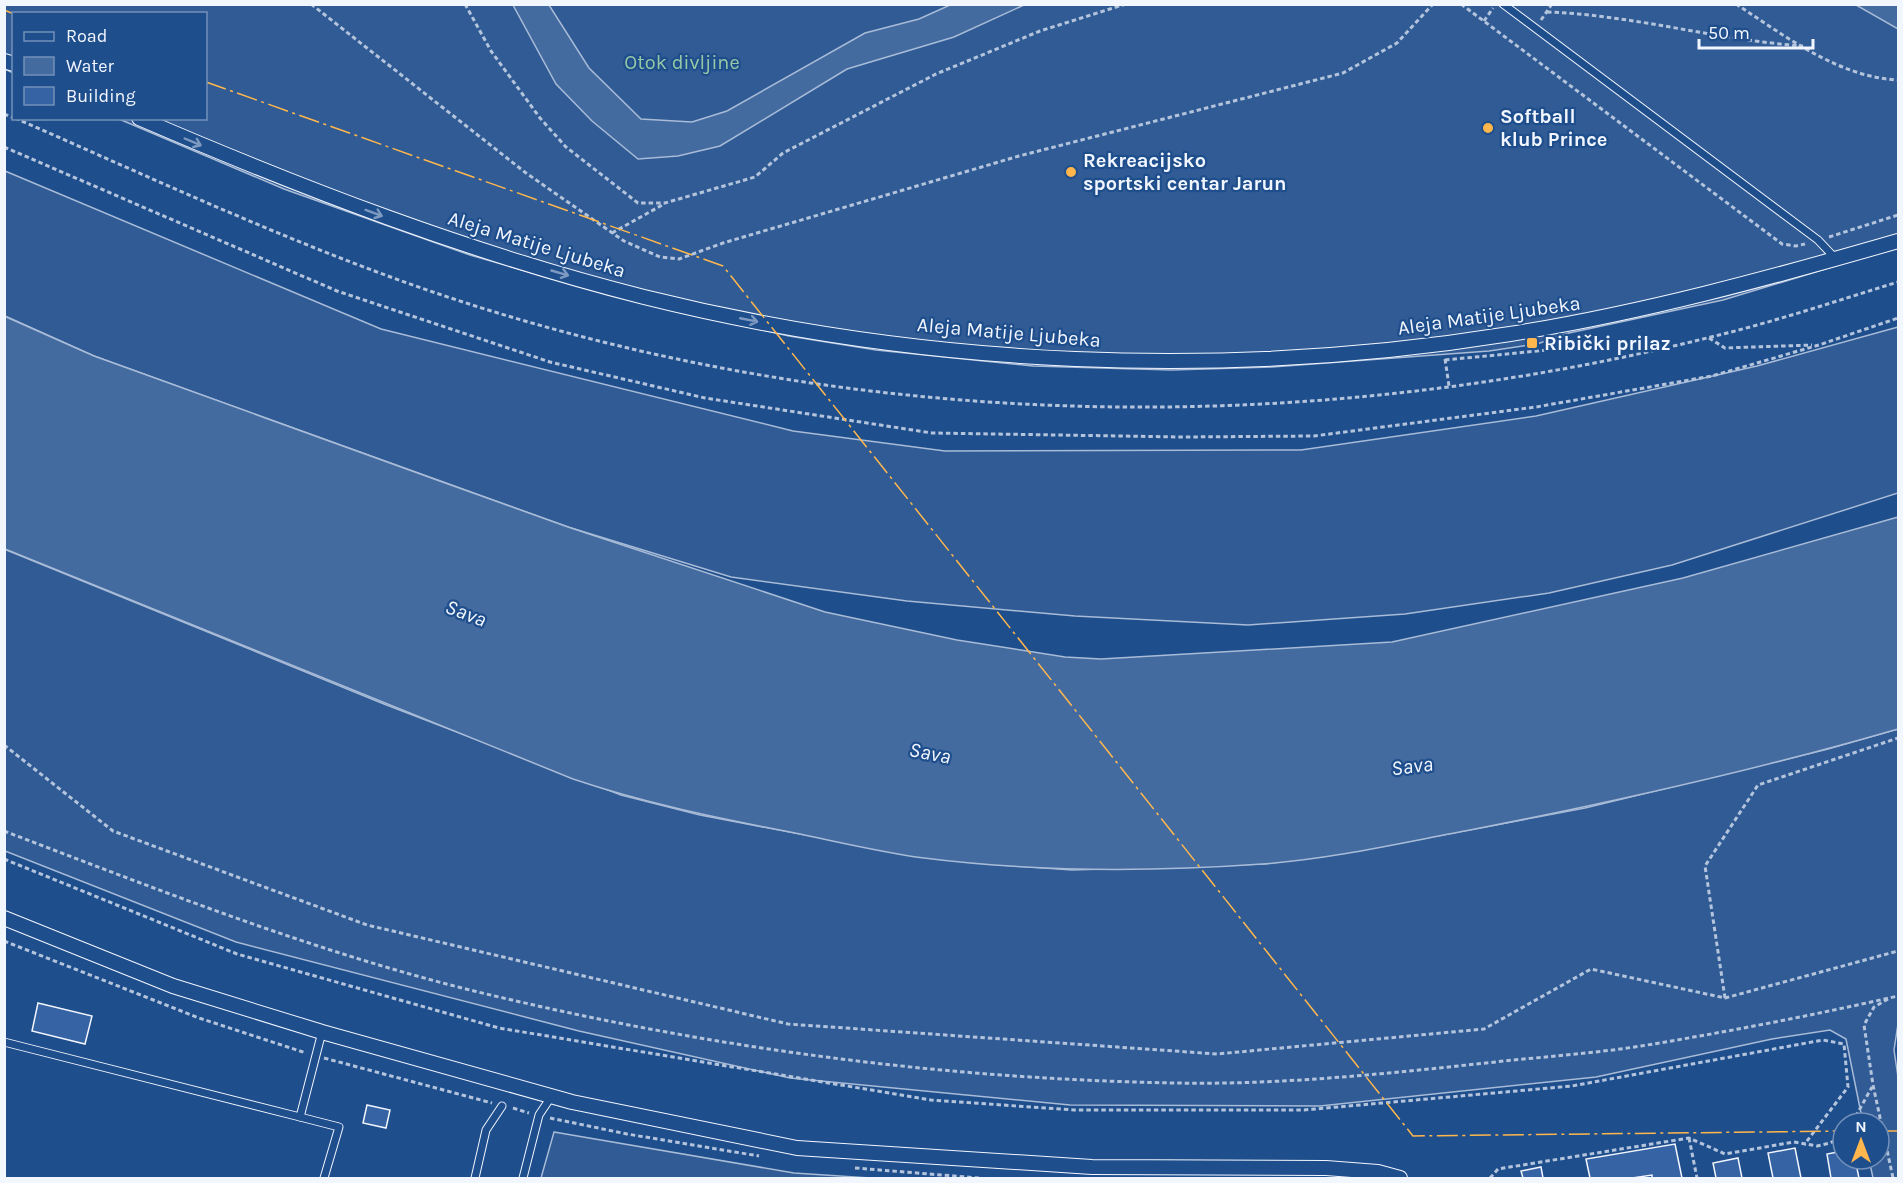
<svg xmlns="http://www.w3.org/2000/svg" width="1903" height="1183" font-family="Karla,sans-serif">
<rect width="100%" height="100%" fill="#1f4e8c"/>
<g fill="#305b95" stroke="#a8bbd7" stroke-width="1.5">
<polygon points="5,4 1898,5 1898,247 1723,300 1569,333 1537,344 1489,351 1272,367 1171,370 1033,366 876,350 789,336 617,297 470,255 284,189 119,119 206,118 206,14 14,14 13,73 5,69"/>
<polygon points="5,171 381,329 793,431 945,451 1301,450 1536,416 1757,366 1898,327 1898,493 1672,565 1549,593 1405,614 1248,625 1075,616 907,601 731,577 568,527 94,356 5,316"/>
<polygon points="4,549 384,704 621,795 700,815 921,857 1001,865 1072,870 1264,864 1358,851 1585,808 1828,749 1898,729 1898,1024 1894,1050 1898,1077 1898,1178 1873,1178 1869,1159 1879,1159 1879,1123 1863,1123 1846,1039 1830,1030 1772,1039 1596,1077 1320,1106 1070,1105 790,1078 579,1031 236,942 5,851"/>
<polygon points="554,1132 794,1173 870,1178 541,1178"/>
</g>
<g fill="#446ba0" stroke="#a8bbd7" stroke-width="1.5">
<polygon points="513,5 549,5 589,68 641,119 692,122 727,111 865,33 919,19 950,5 1024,5 954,37 847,69 720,146 678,156 638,159 592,121 556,84"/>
<polygon points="1856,5 1898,5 1898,29"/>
<path d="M4,316L94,356L448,484L568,527L825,612L957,640L1065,657L1101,659L1392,642L1683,578L1898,517V729C1757,770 1614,802 1470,830C1401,843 1332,859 1262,864C1150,872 1035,872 924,858C879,852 835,841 790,832C717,818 644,803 573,779L5,549Z"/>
</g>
<g fill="#3563a3" stroke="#f2f6ff" stroke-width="1.5">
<polygon points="38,1003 92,1016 85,1044 32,1031"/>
<polygon points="367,1105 390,1110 386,1128 363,1123"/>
<polygon points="1675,1144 1682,1178 1652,1178 1652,1175 1632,1178 1590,1178 1586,1159"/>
<polygon points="1795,1148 1801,1178 1773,1178 1768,1153"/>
<polygon points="1843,1151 1843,1159 1855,1159 1859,1178 1831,1178 1827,1154"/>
<polygon points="1738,1158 1742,1178 1716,1178 1713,1163"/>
<polygon points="1541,1167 1543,1178 1523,1178 1521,1171"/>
</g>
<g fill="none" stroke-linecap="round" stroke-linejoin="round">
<g stroke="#f2f6ff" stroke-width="9">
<g id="lane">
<polyline points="1503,4 1818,240 1836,259"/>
<polyline points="4,1042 300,1117 322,1032"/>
<polyline points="300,1117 339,1127 324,1178"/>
<polyline points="475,1178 486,1130 502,1106"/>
<polyline points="523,1178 539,1115 551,1097"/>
</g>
</g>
<g stroke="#f2f6ff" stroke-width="16">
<g id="street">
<polyline points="4,61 14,64"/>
<path d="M139,118C304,189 470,253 644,297C925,367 1224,380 1510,334C1642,313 1770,278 1898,241"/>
<polyline points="4,918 173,986 322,1032 572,1102 797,1148 1092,1167 1326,1168 1378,1172 1400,1178"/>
</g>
</g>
<g stroke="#b3c4dc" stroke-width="3" stroke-dasharray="4.5 3" stroke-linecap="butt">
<polyline points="311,4 526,173 624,241 660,257 679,259 723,243 1019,156 1343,73 1397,43 1433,4"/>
<polyline points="465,4 491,51 540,118 566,147 638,203 665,203 755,177 783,153 936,74 1040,31 1126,4"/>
<polyline points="1461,4 1782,244 1796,246 1805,244"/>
<path d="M1736,4C1785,36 1838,77 1898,80"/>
<path d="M1547,12C1633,15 1717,40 1803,46"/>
<polyline points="1541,20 1552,4"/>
<polyline points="1484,21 1493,8"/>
<polyline points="4,114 14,118"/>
<path d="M15,118C170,186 324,259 485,309C880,432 1311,437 1711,337C1774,322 1836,301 1898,282"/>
<polyline points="4,147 337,291 550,362 705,398 932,433 1182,437 1314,436 1536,407 1712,376 1819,345 1898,318"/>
<polyline points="612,233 664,204"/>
<polyline points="1829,237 1898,215"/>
<polyline points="1709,338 1725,348 1812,345"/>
<polyline points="1445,359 1449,386"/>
<polyline points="1445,360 1548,350"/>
<polyline points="4,745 113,831 367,925 788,1024 1217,1054 1484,1029 1591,969 1725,998 1898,951"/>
<path d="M4,831C159,890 312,951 474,991C703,1047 939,1079 1176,1083C1279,1085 1383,1074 1486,1063C1538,1057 1590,1054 1641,1046C1727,1032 1814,1015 1898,996"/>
<polyline points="4,859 237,954 499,1028 931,1100 1074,1110 1304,1110 1572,1086 1823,1040 1844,1044 1848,1087 1804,1145"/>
<polyline points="4,941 199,1018 306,1053"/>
<polyline points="1725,998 1705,866 1758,785 1898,738"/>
<polyline points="1888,999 1874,1007 1864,1025 1873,1085 1893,1178"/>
<polyline points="324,1058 492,1103"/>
<polyline points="513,1108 529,1113"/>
<polyline points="550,1118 627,1134 759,1156"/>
<polyline points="1852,1123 1872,1087"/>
<polyline points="1689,1138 1697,1178"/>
<polyline points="855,1168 979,1178"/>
<polyline points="1490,1178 1498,1169 1689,1138 1725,1154 1794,1142 1817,1146 1830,1143 1843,1136"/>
</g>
<use href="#lane" stroke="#1f4e8c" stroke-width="7"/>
<use href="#street" stroke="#1f4e8c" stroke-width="14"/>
<g stroke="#ffb74d" stroke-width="1.5" stroke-dasharray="21 4.5 3 4.5" stroke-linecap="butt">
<polyline points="4,10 14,14"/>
<polyline points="206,82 723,266 1413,1136 1843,1131"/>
<polyline points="1879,1131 1898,1131"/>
</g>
</g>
<defs><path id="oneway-shaft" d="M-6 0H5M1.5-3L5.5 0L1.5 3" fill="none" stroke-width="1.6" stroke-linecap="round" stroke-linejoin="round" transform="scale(1.5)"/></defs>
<g stroke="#7e9ac0">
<use href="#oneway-shaft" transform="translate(193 142) rotate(23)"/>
<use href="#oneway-shaft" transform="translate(374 213) rotate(20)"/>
<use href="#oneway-shaft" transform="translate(560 273) rotate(16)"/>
<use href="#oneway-shaft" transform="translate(749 320) rotate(11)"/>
</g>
<g fill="#ffb74d" stroke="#1f4e8c" stroke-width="2">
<circle cx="1488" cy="128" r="6"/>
<circle cx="1071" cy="172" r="6"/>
<rect x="1526" y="337" width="12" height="12" rx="3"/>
</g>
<g text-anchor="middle" stroke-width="4.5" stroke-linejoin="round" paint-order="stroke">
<g font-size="20" fill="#97c8a6" stroke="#1f4e8c">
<text x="682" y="69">Otok divljine</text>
</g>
<g font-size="20" font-weight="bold" fill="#f2f6ff" stroke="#1f4e8c" text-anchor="start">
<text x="1500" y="123">Softball<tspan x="1500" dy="23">klub Prince</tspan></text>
<text x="1083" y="167">Rekreacijsko<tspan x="1083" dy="23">sportski centar Jarun</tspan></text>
<text x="1544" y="350">Ribički prilaz</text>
</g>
<g font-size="20" fill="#f2f6ff" stroke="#1f4e8c">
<text transform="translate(537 244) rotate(17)" y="7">Aleja Matije Ljubeka</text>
<text transform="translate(1489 315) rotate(-8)" y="7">Aleja Matije Ljubeka</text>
<text transform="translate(1009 332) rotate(5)" y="7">Aleja Matije Ljubeka</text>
</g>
<g font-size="21" font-style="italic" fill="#f2f6ff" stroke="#1f4e8c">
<text transform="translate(466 613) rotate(21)" y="7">Sava</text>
<text transform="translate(930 753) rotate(11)" y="7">Sava</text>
<text transform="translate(1412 766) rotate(-7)" y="7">Sava</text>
</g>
</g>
<rect width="1903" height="1183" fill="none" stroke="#f2f6ff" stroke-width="12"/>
<rect x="12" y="12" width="195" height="108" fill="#1f4e8c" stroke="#7391ba" stroke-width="1.5"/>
<rect x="24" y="32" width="30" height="9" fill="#1f4e8c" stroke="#7391ba" stroke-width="1.5"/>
<text x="66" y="42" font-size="18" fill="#f2f6ff">Road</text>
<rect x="24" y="57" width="30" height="18" fill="#446ba0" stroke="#7391ba" stroke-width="1.5"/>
<text x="66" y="72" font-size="18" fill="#f2f6ff">Water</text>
<rect x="24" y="87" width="30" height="18" fill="#3563a3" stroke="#7391ba" stroke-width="1.5"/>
<text x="66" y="102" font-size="18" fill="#f2f6ff">Building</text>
<g transform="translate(1861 1141)"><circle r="28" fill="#1f4e8c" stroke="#7391ba" stroke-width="1.5"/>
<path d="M0-4.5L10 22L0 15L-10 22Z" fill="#ffb74d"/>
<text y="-9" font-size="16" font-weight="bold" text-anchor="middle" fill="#f2f6ff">N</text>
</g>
<path d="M1699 39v9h114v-9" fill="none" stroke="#f2f6ff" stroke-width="3"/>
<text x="1708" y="39" font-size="18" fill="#f2f6ff" stroke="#1f4e8c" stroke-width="4.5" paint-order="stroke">50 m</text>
</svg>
